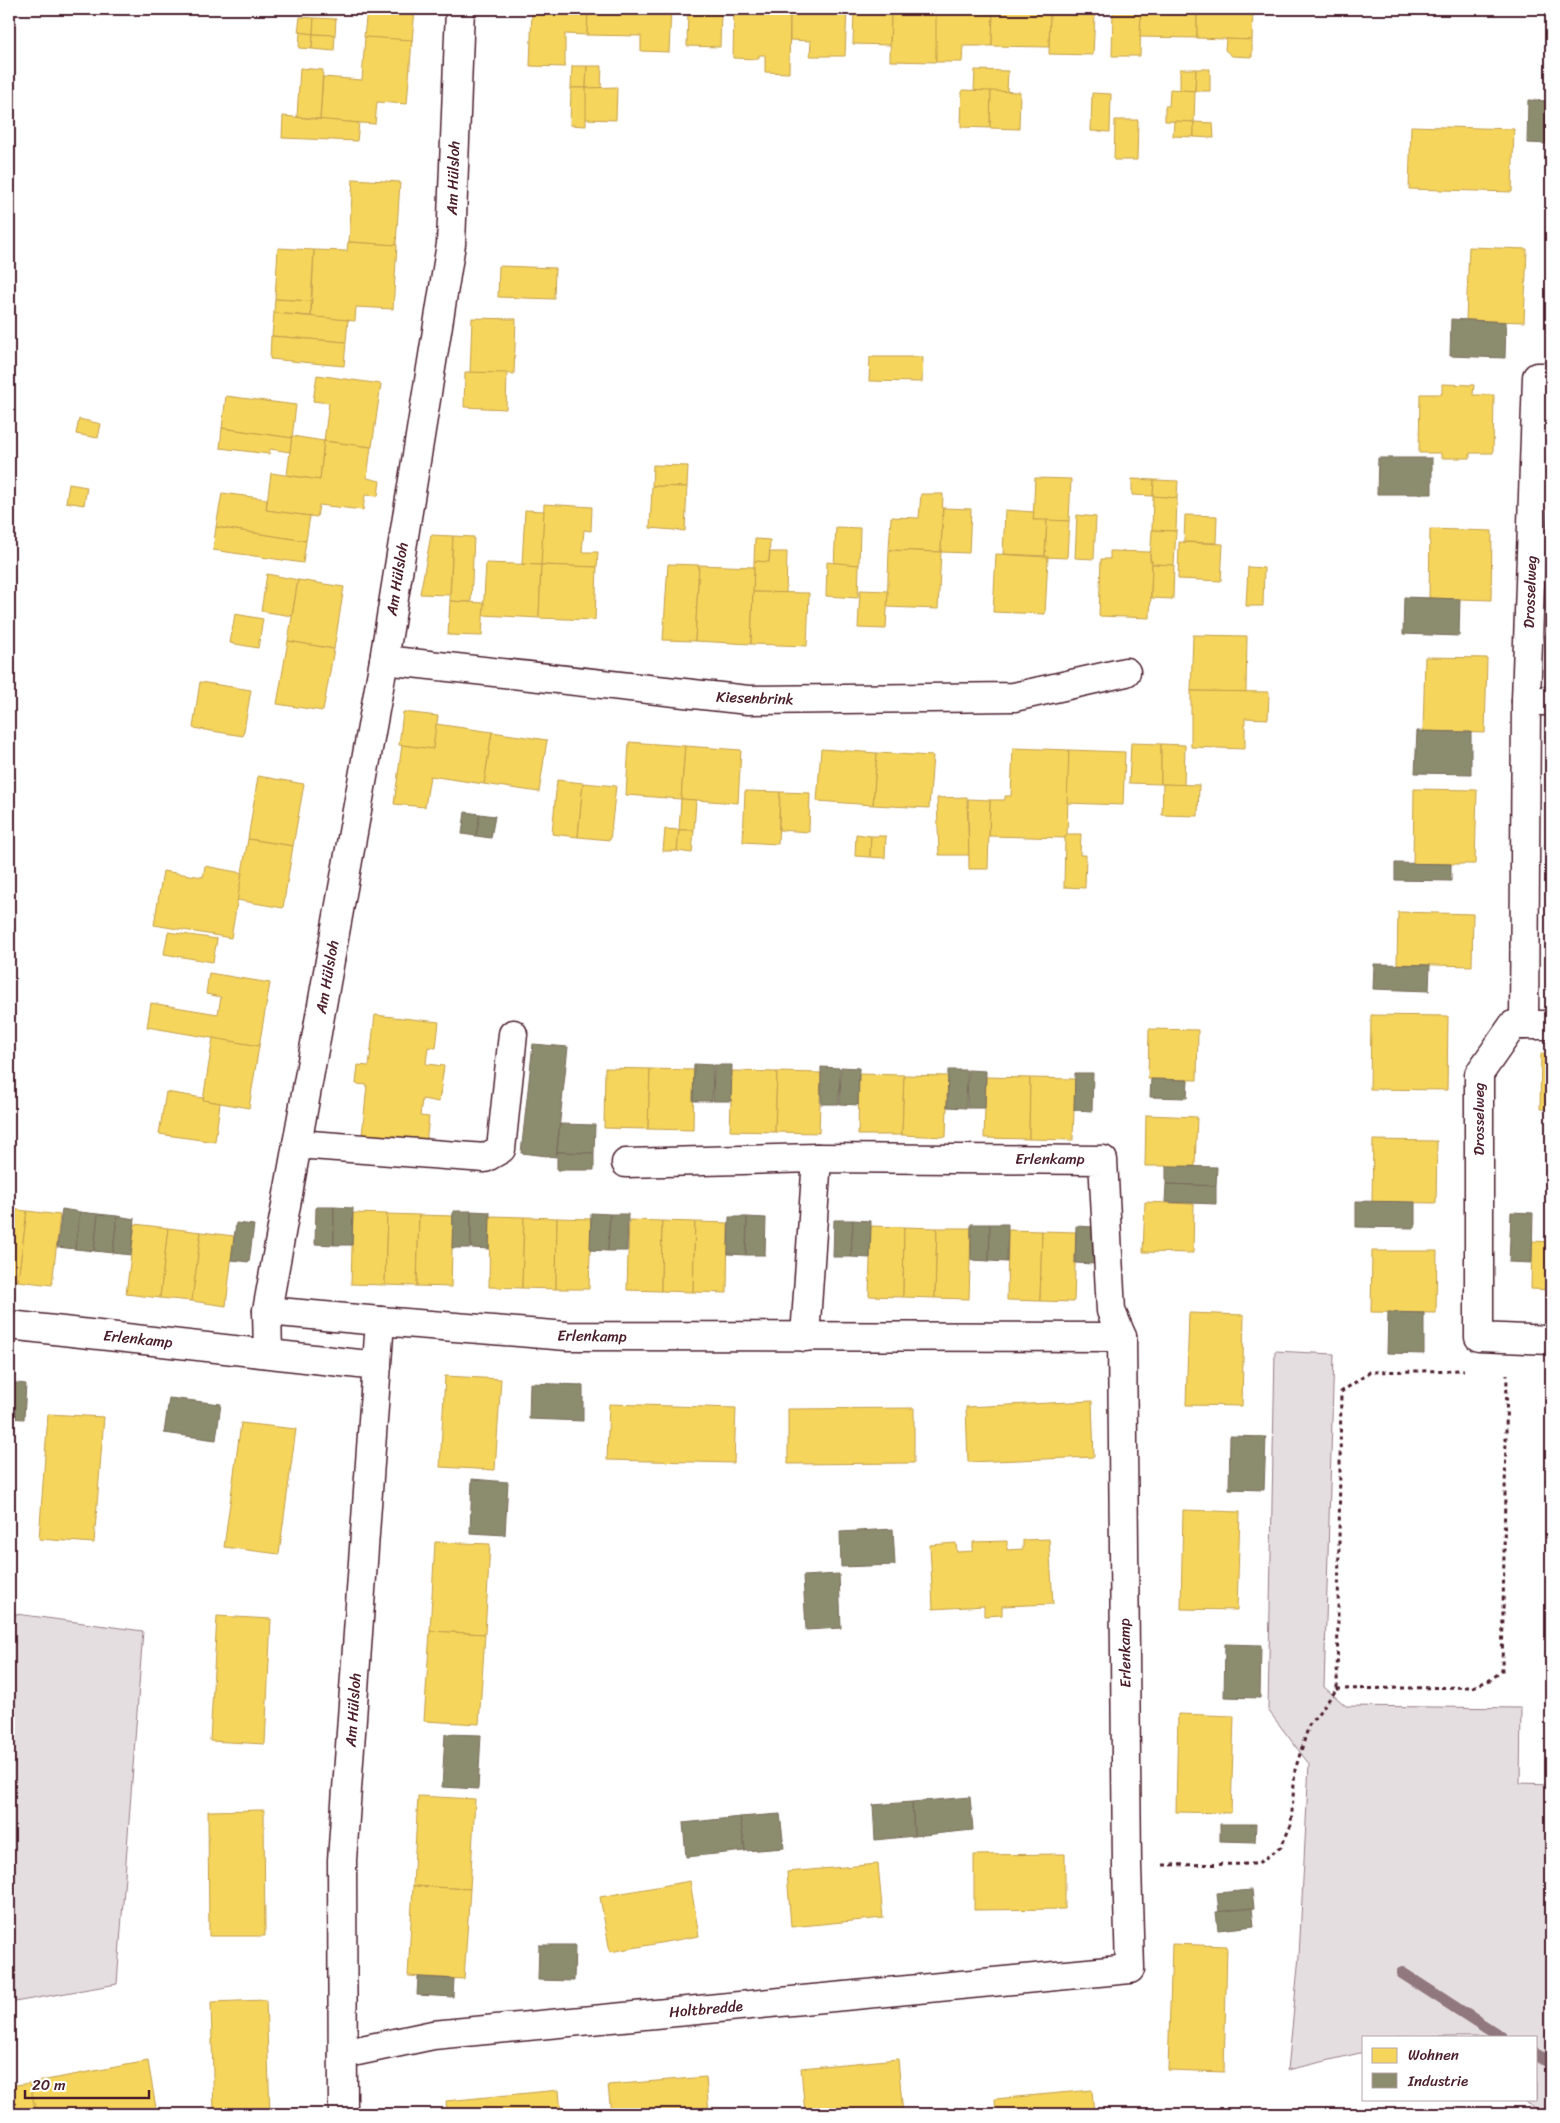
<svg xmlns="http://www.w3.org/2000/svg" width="1560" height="2123" font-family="Sriracha,sans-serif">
<rect width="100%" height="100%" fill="#fff"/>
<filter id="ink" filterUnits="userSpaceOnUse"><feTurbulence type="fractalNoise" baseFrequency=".02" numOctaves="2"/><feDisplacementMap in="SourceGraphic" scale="10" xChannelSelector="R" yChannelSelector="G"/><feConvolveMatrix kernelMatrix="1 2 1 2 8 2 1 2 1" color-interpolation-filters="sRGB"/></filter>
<g filter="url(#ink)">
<g fill="#e5dee0" stroke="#987e86">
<polygon points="1275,1351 1334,1354 1324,1687 1346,1706 1521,1708 1520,1783 1551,1784 1551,2114 1547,2114 1518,2099 1536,2099 1536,2037 1364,2037 1364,2052 1288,2070 1299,1956 1309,1764 1268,1710"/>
<polygon points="9,1613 143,1631 117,1984 9,2003"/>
</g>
<g fill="#f6d55c" stroke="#c29e4d">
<polygon points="116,9 145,9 145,13 116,12"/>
<polygon points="367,9 424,9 415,10 412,41 364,37"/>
<polygon points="532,9 588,9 587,35 565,34 565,67 530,66"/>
<polygon points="588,9 671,9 669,52 641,51 641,36 587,35"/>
<polygon points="734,9 790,9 789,73 765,72 765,55 759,55 759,59 733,58"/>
<polygon points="790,9 847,9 845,56 810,56 811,41 790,40"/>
<polygon points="854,9 891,9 890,45 853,44"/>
<polygon points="891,9 937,9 936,62 890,61"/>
<polygon points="936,9 993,9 992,46 963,46 962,62 936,62"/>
<polygon points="993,9 1050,9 1049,47 992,46"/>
<polygon points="1113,9 1141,9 1140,56 1112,56"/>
<polygon points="1141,9 1197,9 1197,38 1140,37"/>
<polygon points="1197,9 1253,9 1252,40 1197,38"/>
<polygon points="688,11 721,12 720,47 687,46"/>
<polygon points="1050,13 1095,14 1093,55 1049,54"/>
<polygon points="300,17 314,18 313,34 298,32"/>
<polygon points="314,18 336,19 335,35 313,34"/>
<polygon points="300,32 313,34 312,49 299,48"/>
<polygon points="313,34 335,35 334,51 312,49"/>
<polygon points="365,37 412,40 407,104 377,102 375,124 320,120 323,77 362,80"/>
<polygon points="1226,39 1252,40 1252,57 1232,56 1225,50"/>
<polygon points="572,66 587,66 586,88 571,88"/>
<polygon points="587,66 602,66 601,88 586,88"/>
<polygon points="300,68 323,70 320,119 297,117"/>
<polygon points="1180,69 1196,69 1195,91 1180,90"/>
<polygon points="1196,69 1210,69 1210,91 1195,91"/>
<polygon points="975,70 1008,71 1007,92 974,91"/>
<polygon points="617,87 616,120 585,119 586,88"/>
<polygon points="571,88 586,88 586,126 570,125"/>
<polygon points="1170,89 1195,91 1194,122 1165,121 1165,106 1169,106"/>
<polygon points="962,90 991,91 990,128 961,127"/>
<polygon points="991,91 1020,92 1019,129 990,128"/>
<polygon points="1092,93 1111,94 1110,132 1091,131"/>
<polygon points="283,116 359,123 357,141 282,138"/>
<polygon points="1115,120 1138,120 1137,160 1114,160"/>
<polygon points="1174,121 1194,122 1194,137 1173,136"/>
<polygon points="1194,122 1213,123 1214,138 1194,137"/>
<polygon points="1411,126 1514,129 1512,192 1409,189"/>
<polygon points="353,179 400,182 396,245 349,242"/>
<polygon points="348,242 397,245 393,309 356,307 355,321 311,317 314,250 347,251"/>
<polygon points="1469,247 1527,249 1524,322 1466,320"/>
<polygon points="278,248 314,250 311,301 275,299"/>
<polygon points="499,266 555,268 554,299 498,297"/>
<polygon points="275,299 311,301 311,316 274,313"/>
<polygon points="274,313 348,320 346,342 272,336"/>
<polygon points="472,318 516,319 514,374 470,373"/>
<polygon points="271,336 346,342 344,366 270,359"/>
<polygon points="870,357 923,357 922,382 869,381"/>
<polygon points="465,372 507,373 506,409 464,407"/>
<polygon points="317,375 381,384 372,447 324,441 329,403 313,401"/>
<polygon points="1442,384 1474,385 1473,395 1494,395 1493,453 1470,453 1470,458 1441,458 1441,453 1419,453 1420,394 1442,394"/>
<polygon points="226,396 296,405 292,438 222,428"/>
<polygon points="79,419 101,424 98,438 76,434"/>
<polygon points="222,428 292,438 290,452 270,449 269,454 220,448"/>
<polygon points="292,436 324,441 320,480 287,475"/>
<polygon points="324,441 371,447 367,478 380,481 378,496 365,495 363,510 319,505 317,517 266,510 271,473 320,480"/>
<polygon points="653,465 688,466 687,487 652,486"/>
<polygon points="1035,478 1071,479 1069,521 1033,520"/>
<polygon points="1132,479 1154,480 1153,496 1132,495"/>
<polygon points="1154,480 1178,481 1177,498 1153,496"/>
<polygon points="69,484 87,487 84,505 66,502"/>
<polygon points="652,486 687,487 685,531 650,528"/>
<polygon points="222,493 267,499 266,510 310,516 306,541 216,527"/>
<polygon points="921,494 943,494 941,552 889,550 891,517 919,518"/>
<polygon points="1153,496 1177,498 1176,531 1152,530"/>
<polygon points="544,504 592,507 591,531 584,530 582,552 598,552 597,567 541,565"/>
<polygon points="943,508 971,509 969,553 941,552"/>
<polygon points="525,510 544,511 541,565 522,564"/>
<polygon points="1005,510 1034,512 1033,520 1047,520 1045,556 1003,554"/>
<polygon points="1077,515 1096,517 1094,559 1075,558"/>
<polygon points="1185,515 1217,516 1216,543 1184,542"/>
<polygon points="1047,520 1069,521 1067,558 1045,557"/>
<polygon points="216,527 306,541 303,563 213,550"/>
<polygon points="836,527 860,528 859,565 834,564"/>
<polygon points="1430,529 1492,531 1491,600 1429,598"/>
<polygon points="1152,530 1176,531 1174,565 1152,564 1152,561 1150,561"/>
<polygon points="431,535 453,536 450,595 420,594"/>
<polygon points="453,536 474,537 471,602 450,601"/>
<polygon points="755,539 770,540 769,562 754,561"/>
<polygon points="1179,542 1223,544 1221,581 1178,579"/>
<polygon points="889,550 941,552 938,609 887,607"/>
<polygon points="1110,551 1150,552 1150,561 1152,561 1152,564 1150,618 1099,616 1101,559 1110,559"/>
<polygon points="770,552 787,552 786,593 753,592 754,561 769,562"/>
<polygon points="996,554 1048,557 1045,614 993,612"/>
<polygon points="827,562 859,565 858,598 826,596"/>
<polygon points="486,563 541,565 539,618 483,615"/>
<polygon points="668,564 699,565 695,641 663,640"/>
<polygon points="1152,564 1174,565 1173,599 1151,598"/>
<polygon points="541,565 597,567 595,620 539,618"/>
<polygon points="699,565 754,567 751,644 695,641"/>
<polygon points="1248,567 1264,568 1263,606 1246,606"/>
<polygon points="267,574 298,580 292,616 261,611"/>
<polygon points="298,580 344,587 334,649 288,641"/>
<polygon points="860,590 888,591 886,629 858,628"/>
<polygon points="753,592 809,593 807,646 751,644"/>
<polygon points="450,601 484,603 482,636 448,635"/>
<polygon points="235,614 263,619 258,648 230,643"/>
<polygon points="1193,635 1247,636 1246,692 1191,691"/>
<polygon points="288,641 334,649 323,711 277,704"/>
<polygon points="1425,657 1487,658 1485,733 1423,731"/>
<polygon points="200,682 251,690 243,736 193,728"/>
<polygon points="1191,691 1269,692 1268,719 1245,718 1245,749 1191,747"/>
<polygon points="403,712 438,716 433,749 399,745"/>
<polygon points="436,724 492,732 484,784 430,776 425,807 394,804 402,745 433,749"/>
<polygon points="492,732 547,740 539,792 484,784"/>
<polygon points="629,742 685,746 681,799 626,795"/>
<polygon points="1131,743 1161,744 1161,784 1129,783"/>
<polygon points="1161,744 1185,745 1184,785 1161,784"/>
<polygon points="685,746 741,750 738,803 681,799"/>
<polygon points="1013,748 1069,750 1067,838 989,836 990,800 1005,800 1005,796 1011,796"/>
<polygon points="821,749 877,753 873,805 817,801"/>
<polygon points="1069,750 1125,752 1123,805 1067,803"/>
<polygon points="877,753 933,756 929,808 873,805"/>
<polygon points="258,776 304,784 293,846 248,839"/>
<polygon points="557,780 583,783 578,837 552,834"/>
<polygon points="583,783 616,786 610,840 578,837"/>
<polygon points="1163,784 1199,785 1198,816 1162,815"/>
<polygon points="1414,789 1477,790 1475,864 1413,864"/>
<polygon points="745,791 780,792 778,844 743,842"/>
<polygon points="780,792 810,793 809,832 779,830"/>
<polygon points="967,797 969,855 939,855 937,798"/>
<polygon points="681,799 696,800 694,830 679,830"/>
<polygon points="968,799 990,800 988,869 969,869"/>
<polygon points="665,829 679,830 677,851 663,851"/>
<polygon points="679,830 694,830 692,853 677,851"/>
<polygon points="856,834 871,836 870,857 855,856"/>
<polygon points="1067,834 1081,834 1080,855 1086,855 1085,888 1064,887 1065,838"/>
<polygon points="871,836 886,836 885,858 870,857"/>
<polygon points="248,839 293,846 283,908 237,900"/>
<polygon points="205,866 242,873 231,938 154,925 163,871 203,877"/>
<polygon points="1398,912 1473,914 1472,966 1397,964"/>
<polygon points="168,932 217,939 213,962 164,954"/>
<polygon points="209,973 270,983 259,1046 147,1027 151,1003 218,1014 221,997 206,994"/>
<polygon points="375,1015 439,1022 436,1048 428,1047 426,1064 444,1066 439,1102 422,1099 420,1116 429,1117 426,1143 362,1136 367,1085 356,1084 358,1065 369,1066"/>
<polygon points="1371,1015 1448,1016 1447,1090 1370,1089"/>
<polygon points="1149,1029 1198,1030 1197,1080 1148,1079"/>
<polygon points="213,1038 259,1046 249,1108 203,1100"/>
<polygon points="1541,1053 1551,1054 1551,1109 1540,1109"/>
<polygon points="605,1068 650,1069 648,1129 604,1128"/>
<polygon points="650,1069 694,1070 693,1130 648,1129"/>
<polygon points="732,1071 777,1072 775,1132 730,1131"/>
<polygon points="777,1072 821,1073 819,1133 775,1132"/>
<polygon points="859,1074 904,1075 902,1135 858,1135"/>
<polygon points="904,1075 948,1076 946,1137 902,1135"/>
<polygon points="986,1077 1030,1078 1029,1139 984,1138"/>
<polygon points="1030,1078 1075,1079 1073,1140 1029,1139"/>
<polygon points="166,1092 203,1098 203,1100 220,1103 215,1142 159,1134"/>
<polygon points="1146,1115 1197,1117 1195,1166 1145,1166"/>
<polygon points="1373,1140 1437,1141 1436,1203 1372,1202"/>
<polygon points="1145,1202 1194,1204 1193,1253 1143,1252"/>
<polygon points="9,1209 27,1211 18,1281 9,1280"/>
<polygon points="27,1211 60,1215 52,1285 18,1281"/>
<polygon points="353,1213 387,1214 385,1285 351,1284"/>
<polygon points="387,1214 419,1215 417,1286 385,1285"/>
<polygon points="419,1215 453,1216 451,1287 417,1286"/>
<polygon points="490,1216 524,1217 522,1288 489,1287"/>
<polygon points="524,1217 557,1218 556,1289 522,1288"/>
<polygon points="557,1218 591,1219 589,1289 556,1289"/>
<polygon points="629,1220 662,1221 661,1291 627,1290"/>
<polygon points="662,1221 695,1222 693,1292 661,1291"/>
<polygon points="695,1222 728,1223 727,1293 693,1292"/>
<polygon points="135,1224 168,1228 160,1298 126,1294"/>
<polygon points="871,1226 904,1227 903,1297 869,1296"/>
<polygon points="904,1227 937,1228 935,1298 903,1297"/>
<polygon points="168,1228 201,1232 192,1301 160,1298"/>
<polygon points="937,1228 971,1228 969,1299 935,1298"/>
<polygon points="1008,1230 1042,1231 1040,1301 1007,1300"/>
<polygon points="1042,1231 1076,1232 1074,1302 1040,1301"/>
<polygon points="201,1232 234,1236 226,1306 192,1301"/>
<polygon points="1532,1241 1551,1242 1551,1290 1531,1289"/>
<polygon points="1372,1251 1437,1251 1436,1313 1371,1312"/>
<polygon points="1189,1313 1244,1315 1242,1406 1186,1405"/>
<polygon points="445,1376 501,1379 495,1470 440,1467"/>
<polygon points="1092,1401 1094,1457 968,1462 966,1407"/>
<polygon points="609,1404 736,1408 734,1463 607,1460"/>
<polygon points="914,1408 914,1463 788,1464 788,1409"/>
<polygon points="48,1414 104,1417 94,1543 39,1539"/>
<polygon points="241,1423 296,1429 279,1554 224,1547"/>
<polygon points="1183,1510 1240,1512 1237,1610 1181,1609"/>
<polygon points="1049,1539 1053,1604 1002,1606 1002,1615 984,1616 984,1606 933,1609 930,1545 956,1543 957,1552 973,1551 973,1542 1007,1541 1007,1550 1023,1549 1023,1540"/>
<polygon points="435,1542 490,1544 485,1634 430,1631"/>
<polygon points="217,1616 271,1619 265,1744 210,1741"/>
<polygon points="430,1631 485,1634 479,1724 424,1721"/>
<polygon points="1178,1714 1234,1716 1231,1813 1176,1812"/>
<polygon points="418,1796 475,1799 470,1889 413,1886"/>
<polygon points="264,1810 265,1936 209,1936 208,1811"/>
<polygon points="1065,1854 1065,1909 974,1910 974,1855"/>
<polygon points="878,1864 883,1918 791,1927 787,1872"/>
<polygon points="690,1881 699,1936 610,1952 600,1897"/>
<polygon points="413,1886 470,1889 464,1979 408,1976"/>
<polygon points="1172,1944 1227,1946 1224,2072 1168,2070"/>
<polygon points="266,2000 270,2114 214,2114 211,2002"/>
<polygon points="898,2059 903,2114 805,2114 801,2068"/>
<polygon points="148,2061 157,2114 36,2114 30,2083"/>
<polygon points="706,2077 709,2114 611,2114 608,2085"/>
<polygon points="30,2083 36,2114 9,2114 9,2086"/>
<polygon points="559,2090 561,2114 447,2114 446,2101"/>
<polygon points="1092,2090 1094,2114 996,2114 995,2099"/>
</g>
<g fill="#8c8c6e" stroke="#786b5a">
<polygon points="1528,100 1551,101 1551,144 1527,143"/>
<polygon points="1451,319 1506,322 1505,358 1450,356"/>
<polygon points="1378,458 1432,458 1432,494 1377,494"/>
<polygon points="1404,597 1460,599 1459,636 1403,634"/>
<polygon points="1417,731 1471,732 1471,774 1415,773"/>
<polygon points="465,812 480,814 476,836 462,834"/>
<polygon points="480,814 495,816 491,838 476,836"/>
<polygon points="1395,863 1451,864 1451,881 1395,880"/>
<polygon points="1374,964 1430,965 1429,991 1373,989"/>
<polygon points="533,1044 568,1047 556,1157 521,1153"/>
<polygon points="694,1064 713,1065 712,1101 693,1101"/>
<polygon points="714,1065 732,1065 731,1101 713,1101"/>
<polygon points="821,1067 840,1068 839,1104 821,1104"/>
<polygon points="841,1067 859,1068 858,1105 840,1104"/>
<polygon points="948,1070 967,1070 966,1108 947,1107"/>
<polygon points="968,1070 986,1071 985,1108 967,1108"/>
<polygon points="1075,1073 1093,1073 1092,1111 1074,1110"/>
<polygon points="1151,1079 1188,1080 1187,1098 1150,1097"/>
<polygon points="560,1124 595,1125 594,1153 557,1152"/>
<polygon points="557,1152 594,1153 594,1170 557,1170"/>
<polygon points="1166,1166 1217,1167 1216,1186 1166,1184"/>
<polygon points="1166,1184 1216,1186 1216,1204 1165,1202"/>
<polygon points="1356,1201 1415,1202 1415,1228 1356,1227"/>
<polygon points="316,1207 334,1207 334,1245 315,1244"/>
<polygon points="334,1207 353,1208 352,1245 334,1245"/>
<polygon points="62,1209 80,1212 75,1249 57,1247"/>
<polygon points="453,1211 471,1211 471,1248 452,1248"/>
<polygon points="471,1211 490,1212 489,1249 471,1248"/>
<polygon points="80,1212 98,1214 94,1251 75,1249"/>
<polygon points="1511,1212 1533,1213 1532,1263 1509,1262"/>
<polygon points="591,1213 610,1214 608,1251 590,1250"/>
<polygon points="98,1214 117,1216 113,1253 94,1251"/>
<polygon points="610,1214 628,1214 627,1251 608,1251"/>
<polygon points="117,1216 135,1219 131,1255 113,1253"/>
<polygon points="729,1217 747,1217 746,1255 728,1254"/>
<polygon points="747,1217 766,1218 765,1255 746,1255"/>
<polygon points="834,1220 853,1220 851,1257 833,1257"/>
<polygon points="853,1220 871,1221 870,1258 851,1257"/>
<polygon points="236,1223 254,1225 249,1262 231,1260"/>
<polygon points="971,1224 990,1224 989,1261 971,1260"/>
<polygon points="990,1224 1008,1224 1007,1262 989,1261"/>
<polygon points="1076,1226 1094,1227 1094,1264 1075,1263"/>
<polygon points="1388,1312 1424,1313 1424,1354 1387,1353"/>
<polygon points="9,1382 26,1384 24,1419 9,1418"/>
<polygon points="530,1383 583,1385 583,1421 529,1419"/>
<polygon points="169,1398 221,1404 216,1440 164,1433"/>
<polygon points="1230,1436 1266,1437 1264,1490 1229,1489"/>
<polygon points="472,1479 508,1482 505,1535 470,1533"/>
<polygon points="893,1529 895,1565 841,1567 840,1532"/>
<polygon points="839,1574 841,1628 806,1630 803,1576"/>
<polygon points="1225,1644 1261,1645 1260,1698 1224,1697"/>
<polygon points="445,1734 481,1735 478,1789 442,1787"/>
<polygon points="970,1797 973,1830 914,1836 912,1802"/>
<polygon points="912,1802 914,1836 875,1840 873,1805"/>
<polygon points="780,1814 784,1848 745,1851 740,1817"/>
<polygon points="740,1817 745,1851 686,1857 683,1823"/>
<polygon points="1220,1824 1256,1824 1255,1842 1220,1841"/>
<polygon points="1252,1890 1254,1908 1219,1912 1217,1893"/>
<polygon points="1252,1908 1254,1926 1218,1930 1216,1912"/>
<polygon points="539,1945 575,1945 574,1981 538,1980"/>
<polygon points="418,1977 454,1979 453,1997 417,1995"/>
</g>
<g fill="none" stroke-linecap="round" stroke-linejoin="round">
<g stroke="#91787e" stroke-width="12">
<polyline points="1402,1973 1501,2037"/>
<polyline points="1536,2055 1551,2063"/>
</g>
<g stroke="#4a1f2b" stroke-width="31">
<g id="minor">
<polyline points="384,660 748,700 1014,697 1126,672"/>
<polyline points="1526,701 1551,701"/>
<polyline points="1524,1025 1526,701 1537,377 1551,377"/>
<polyline points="1551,1025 1513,1025 1479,1074 1479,1337 1551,1340"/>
<polyline points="297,1144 485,1158 501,1149 513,1034"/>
<polyline points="267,1311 384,660 451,244 460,9"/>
<polyline points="380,1321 567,1336 1122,1337"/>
<polyline points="9,1325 377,1366"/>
<polyline points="805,1337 817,1158"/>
<polyline points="268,1353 267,1311 380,1321 342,1860 343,2114"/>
<polyline points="343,2054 433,2035 1130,1969 1127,1866 1122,1337 1111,1311 1103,1160 817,1158 626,1163"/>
</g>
</g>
<g stroke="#4a1f2b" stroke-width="3" stroke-dasharray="4 4" stroke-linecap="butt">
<polyline points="1337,1689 1473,1687 1490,1680 1502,1671 1507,1375"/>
<polyline points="1163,1865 1257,1864 1281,1847 1291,1825 1295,1770 1309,1725 1337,1689 1341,1392 1370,1372 1464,1370"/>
</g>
<use href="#minor" stroke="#fff" stroke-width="28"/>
</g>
</g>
<g text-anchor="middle" stroke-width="5" stroke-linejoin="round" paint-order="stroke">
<g font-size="15" fill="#4a1f2b" stroke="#fff">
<text transform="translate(453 178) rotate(-88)" y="5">Am Hülsloh</text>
<text transform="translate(397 579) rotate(-81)" y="5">Am Hülsloh</text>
<text transform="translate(1530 592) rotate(-88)" y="5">Drosselweg</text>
<text transform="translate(755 698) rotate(2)" y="5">Kiesenbrink</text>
<text transform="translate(327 977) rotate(-80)" y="5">Am Hülsloh</text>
<text transform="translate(1479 1119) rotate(-90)" y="5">Drosselweg</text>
<text x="1050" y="1164">Erlenkamp</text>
<text transform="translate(592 1336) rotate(1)" y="5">Erlenkamp</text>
<text transform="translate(138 1339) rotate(6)" y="5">Erlenkamp</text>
<text transform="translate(1125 1653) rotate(-91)" y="5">Erlenkamp</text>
<text transform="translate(353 1710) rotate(-86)" y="5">Am Hülsloh</text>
<text transform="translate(706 2009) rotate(-5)" y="5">Holtbredde</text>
</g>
</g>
<rect width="1560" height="2123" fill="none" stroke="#fff" stroke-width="30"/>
<rect x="15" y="15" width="1530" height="2093" fill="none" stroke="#4a1f2b" stroke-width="2" filter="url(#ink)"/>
<rect x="1362" y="2036" width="175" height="65" fill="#ffffff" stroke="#b7a5aa"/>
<rect x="1372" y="2048" width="25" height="15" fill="#f6d55c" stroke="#b7a5aa"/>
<text x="1408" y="2060" font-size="15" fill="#4a1f2b">Wohnen</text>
<rect x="1372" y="2073" width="25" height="15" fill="#8c8c6e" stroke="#b7a5aa"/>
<text x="1408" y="2086" font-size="15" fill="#4a1f2b">Industrie</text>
<path d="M25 2090v8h124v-8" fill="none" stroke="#4a1f2b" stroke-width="2.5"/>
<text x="32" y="2090" font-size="15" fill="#4a1f2b" stroke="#ffffff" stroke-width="4" paint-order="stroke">20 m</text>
</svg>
